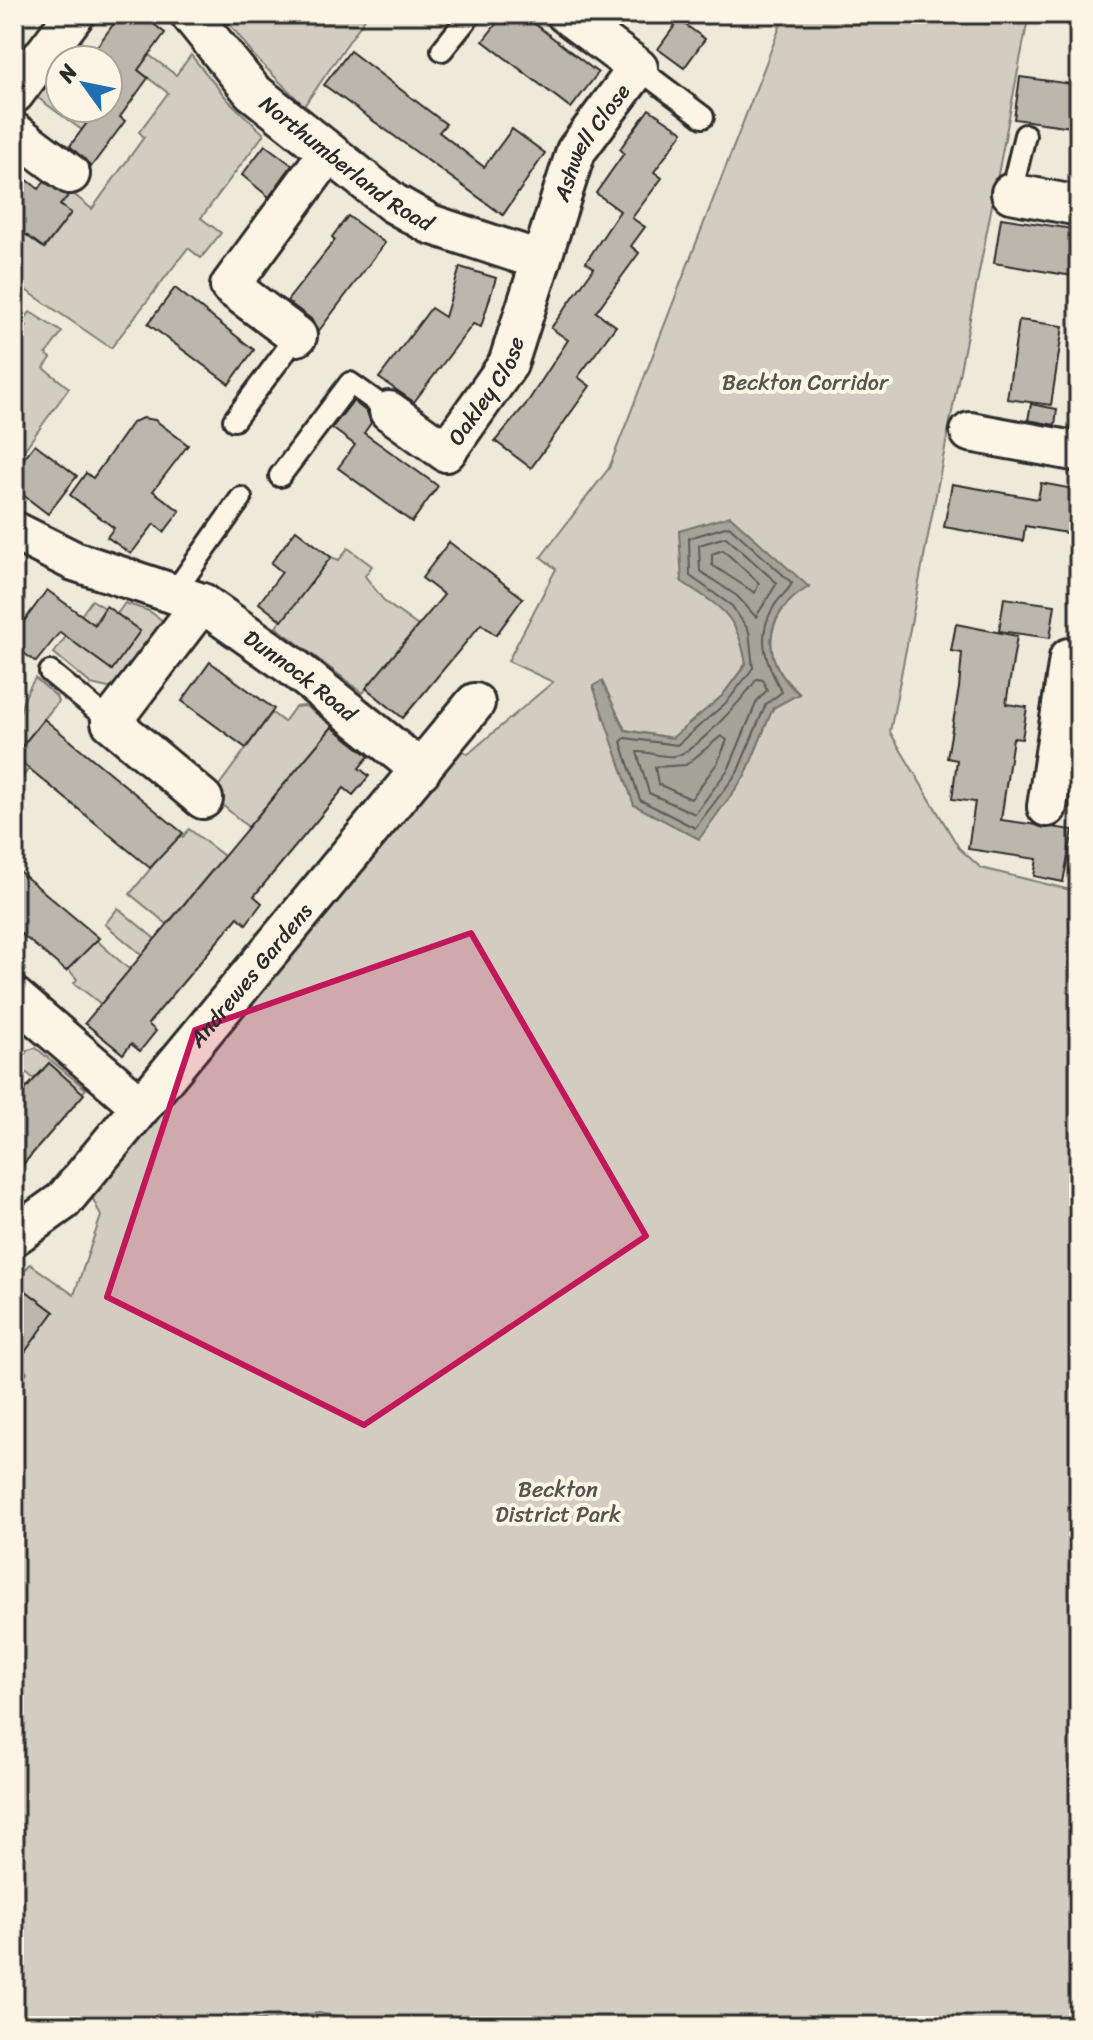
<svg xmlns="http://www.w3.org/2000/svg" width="1093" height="2040" font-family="Sriracha,sans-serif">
<rect width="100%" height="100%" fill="#efe9da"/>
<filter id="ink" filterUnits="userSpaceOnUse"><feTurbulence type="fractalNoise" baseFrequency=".0125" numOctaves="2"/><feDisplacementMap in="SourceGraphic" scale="16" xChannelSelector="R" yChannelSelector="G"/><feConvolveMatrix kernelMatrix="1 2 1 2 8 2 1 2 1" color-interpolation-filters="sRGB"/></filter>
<g filter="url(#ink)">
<g fill="#d2cdc0" stroke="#7e7c76" stroke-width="2" fill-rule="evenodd">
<polygon points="222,14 368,14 304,106 256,58"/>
<path d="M785,14H1029L890,732L959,848L981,868L1079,892V2026H388L319,2013L213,2026H14V1390L27,1372L16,1364L54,1312L16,1283L30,1264L74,1295L101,1216L92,1197L462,750L468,754L553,682L508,661L556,569L541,557L609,468ZM682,581L808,586C765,616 757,657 799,693L773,708L745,776L634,805L601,681L625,730L673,738L722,696L746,663C738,615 722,607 682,581Z"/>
<polygon points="149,55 176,75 191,55 228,100 264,134 201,218 221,233 201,258 188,248 111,348 14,282 14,247 24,233 45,248 71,213 51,198 61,184 92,209 144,137 139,132 168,93 138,70"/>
<polygon points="60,62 60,108 98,108 82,130 34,95"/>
<polygon points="30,312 62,332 46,354 51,358 44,368 69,388 14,464 14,345 27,326 17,319 19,316 25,319"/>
<polygon points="348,548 372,566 365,576 385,602 418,626 363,693 276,627 331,557 339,560"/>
<polygon points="92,600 105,608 78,645 112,669 140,631 117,614 125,603 149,611 166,623 127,678 112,689 91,684 54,653"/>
<path d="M35,678L56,696L58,702L14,756L29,769L14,786C14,748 13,711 35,678Z"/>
<polygon points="305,706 333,726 248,827 213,797 217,788 272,713 284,722 295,707"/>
<polygon points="189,829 224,856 167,924 130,894 179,833 183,837"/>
<polygon points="118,908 155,939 142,955 105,924"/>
<polygon points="94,938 130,970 101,1004 74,983 77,979 68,969"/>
<polygon points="36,1048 86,1089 82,1093 49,1064 34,1079 16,1064 28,1050"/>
</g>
<path fill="#a6a399" stroke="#75736d" stroke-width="2" d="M730,516L809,587C762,614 759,659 799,694L773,708L745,776L699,839L634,805L593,686L602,681L625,730L672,738L722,696L746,664C738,615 721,607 682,582L679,531Z"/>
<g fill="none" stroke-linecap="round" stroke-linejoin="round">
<g stroke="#5c5b57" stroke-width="2">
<path d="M729,526L792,583C788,592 778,598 773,608C755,638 767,665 782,692L766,704L737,773L695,828L640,800L621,742L625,738L677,745L727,702L753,668L749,631L732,606L690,576L689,538Z"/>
<polygon points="726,537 777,583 756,617 737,596 700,571 699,545"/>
<polygon points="723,550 759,583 755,593 712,565 712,554"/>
<path d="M757,679L763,680L767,690L757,701L729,768L695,814L649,793L637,752C649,751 662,758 674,756C695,754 744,697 757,679Z"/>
<polygon points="721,736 727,740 718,762 691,799 658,784 655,767 686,765"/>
</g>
</g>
<g fill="#bcb7ac" stroke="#2b2b2b" stroke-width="2">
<polygon points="121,14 141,14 165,33 138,70 148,78 120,117 125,121 91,167 70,146 98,108 108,108 108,60 87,60"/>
<polygon points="504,14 522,14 598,73 571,108 483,41"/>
<polygon points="679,20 705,39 684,68 658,49"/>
<polygon points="350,51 446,124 439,132 484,167 512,129 545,153 503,215 324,85"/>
<polygon points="1020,77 1079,85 1079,128 1014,119"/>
<polygon points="649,109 683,132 654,172 662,178 632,218 645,227 631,246 639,253 596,312 616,326 578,377 590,386 531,468 495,441 527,403 568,340 551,328 594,268 586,262 620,211 596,193 624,153 620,149"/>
<polygon points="265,145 292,165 269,197 242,175"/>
<polygon points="14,170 39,189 44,182 68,196 60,205 71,213 44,248 14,226"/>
<polygon points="348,216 385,243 318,332 311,319 287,301 335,240 332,237"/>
<polygon points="1001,218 1079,230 1079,277 994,263"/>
<polygon points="460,267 496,278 481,327 473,324 414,402 379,378 431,308 445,317"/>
<polygon points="175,288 254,350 229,384 148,324"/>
<polygon points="1019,320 1063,326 1051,405 1007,399"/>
<polygon points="353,401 367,412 371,423 364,433 438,486 412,522 338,468 355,445 332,428"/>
<polygon points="1031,404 1057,409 1055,425 1028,420"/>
<polygon points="142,418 155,420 188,445 153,491 180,511 164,532 154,524 131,554 107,537 114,528 70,495 86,473 93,478 132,423"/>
<polygon points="35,444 77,476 48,514 14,488 14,471"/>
<polygon points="1041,483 1079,490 1079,535 1025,526 1023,541 944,527 952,484 1038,499"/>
<polygon points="296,530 331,557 282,621 259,603 282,572 271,563"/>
<polygon points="449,542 523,598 496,635 481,624 403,718 366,688 444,595 422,578"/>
<polygon points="47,590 95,625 106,606 140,631 112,670 60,632 36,662 14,646 14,635"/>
<polygon points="1004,598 1055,605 1050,638 999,631"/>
<polygon points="956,624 1017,636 1006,704 1027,707 1022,739 1013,738 1001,820 1073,830 1063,882 1034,876 1037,859 968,849 975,802 952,799 957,760 947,758 959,688 962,653 951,651"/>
<polygon points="210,662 274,709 246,748 182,701"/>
<polygon points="44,719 183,833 150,868 14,756"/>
<polygon points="332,727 369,756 359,768 369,776 353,795 344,788 254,896 262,903 246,924 238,917 148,1024 156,1031 140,1051 131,1044 123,1054 85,1023"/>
<polygon points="14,867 99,938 66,971 14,928"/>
<polygon points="49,1063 84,1094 14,1175 14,1102"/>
<polygon points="14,1282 54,1312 14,1367"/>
</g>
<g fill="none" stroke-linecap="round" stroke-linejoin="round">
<g stroke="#2b2b2b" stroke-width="26">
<g id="service">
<polyline points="442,50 471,14"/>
<polyline points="638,68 703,117"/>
<polyline points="1011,193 1025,135"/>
<polyline points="234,420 297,336"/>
<polyline points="280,476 350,383 389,411"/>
<polyline points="173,594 241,498"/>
<polyline points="50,672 111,722"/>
</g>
</g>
<g stroke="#2b2b2b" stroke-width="44">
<g id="minor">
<path id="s1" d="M190,14L252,91L393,203L430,224L539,260"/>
<polyline points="14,94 75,14"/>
<polyline points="14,132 70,174"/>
<polyline points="1011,193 1079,206"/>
<polyline points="297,336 230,286 328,153"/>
<path id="s2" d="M389,411L446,452L508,364L576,151L638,68L566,14"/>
<polyline points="970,432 1079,452"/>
<path id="s3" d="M14,531L74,561L202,603L293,667L421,770"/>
<polyline points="202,603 111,722 203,799"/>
<polyline points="1047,807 1069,658"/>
<polyline points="14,997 141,1106"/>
<path id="s4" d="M14,1236L63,1201L475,703"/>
</g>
</g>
<use href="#service" stroke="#fcf5e5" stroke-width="20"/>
<use href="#minor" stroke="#fcf5e5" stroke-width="38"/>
</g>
</g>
<path fill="#c2185b" fill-opacity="0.2" stroke="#c2185b" stroke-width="6" stroke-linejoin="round" d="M471,933L646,1236L364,1425L107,1297L195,1030Z"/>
<g text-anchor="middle" stroke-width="8" stroke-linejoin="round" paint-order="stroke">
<g font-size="22" fill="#2b2b2b" stroke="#fcf5e5">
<text dy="8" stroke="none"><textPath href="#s2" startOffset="416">Ashwell Close</textPath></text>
<text dy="8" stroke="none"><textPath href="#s1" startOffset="218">Northumberland Road</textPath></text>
<text dy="8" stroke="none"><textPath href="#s2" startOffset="144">Oakley Close</textPath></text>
<text dy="8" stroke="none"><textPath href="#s3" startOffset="324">Dunnock Road</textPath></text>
<text dy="8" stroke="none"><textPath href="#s4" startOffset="354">Andrewes Gardens</textPath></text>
</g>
<g font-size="22" fill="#555450" stroke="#fcf5e5">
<text x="805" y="390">Beckton Corridor</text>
<text x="558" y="1497">Beckton<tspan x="558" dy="25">District Park</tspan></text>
</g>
</g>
<rect width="1093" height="2040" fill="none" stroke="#fcf5e5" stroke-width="48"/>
<rect x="24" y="24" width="1045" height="1992" fill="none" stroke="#2b2b2b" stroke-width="3" filter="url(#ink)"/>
<g transform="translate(84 84) rotate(303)"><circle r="38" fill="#fcf5e5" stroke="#a8a49b" stroke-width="2"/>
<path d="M0-6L14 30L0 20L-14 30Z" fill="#1f6fb2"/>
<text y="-12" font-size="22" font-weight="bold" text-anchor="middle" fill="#2b2b2b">N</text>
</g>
</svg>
